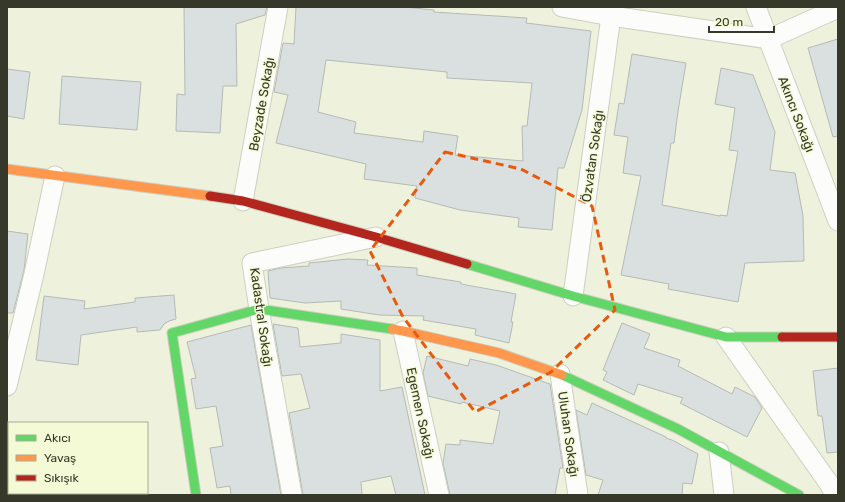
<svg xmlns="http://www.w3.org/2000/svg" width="845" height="502" font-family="Rubik,sans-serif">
<rect width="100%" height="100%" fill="#eef2dd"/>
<g fill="#dae0df" stroke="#b6bab6" fill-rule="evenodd">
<polygon points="184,7 267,7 265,15 236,24 237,86 223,86 220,133 176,131 177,94 185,95"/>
<path d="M296,7H404L434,10V12L527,18L526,23L591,31L582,110L564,168H558L552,230L518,227L519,218L460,210L415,198L417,186L364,179L366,164L276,143L288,95L274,92L283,43L294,44ZM326,60L447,72V78L532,83L527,126H522L523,161L455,155L458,136L424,131L423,142L354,133L356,122L318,112Z"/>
<polygon points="838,39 838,136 833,137 808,48"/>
<polygon points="632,54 686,63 678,111 674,143 671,143 662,205 720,216 720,215 727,216 738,151 729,150 735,108 715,104 721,68 753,75 775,132 770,170 795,173 803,216 804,261 745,263 738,302 668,289 669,284 621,275 641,176 623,173 628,137 614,135 619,103 624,104"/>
<polygon points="7,69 30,72 24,119 7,116"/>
<polygon points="62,76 141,82 137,130 59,124"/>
<polygon points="7,231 28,234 24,270 13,313 7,313"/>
<polygon points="348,259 368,260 367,265 417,268 417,275 461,282 461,284 516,294 511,322 513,322 509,343 475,335 476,329 423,320 424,316 379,315 341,309 341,301 305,303 270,298 268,271 280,268 309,266 309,263"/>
<polygon points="174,295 176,319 169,321 164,324 160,330 137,332 137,327 81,335 78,365 36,360 44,296 85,301 84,309 135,302 135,298"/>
<polygon points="622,323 650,334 644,348 680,360 678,366 732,394 735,387 755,397 762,408 747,437 680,403 683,398 638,384 634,395 603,380 607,372 603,370"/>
<polygon points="273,324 298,328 300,347 341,343 341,334 380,340 380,391 402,387 425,495 396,495 391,476 361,482 362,495 303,495 289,413 310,408 301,374 282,376"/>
<polygon points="251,325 281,495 231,495 230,486 217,488 210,448 223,446 216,406 196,409 191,379 196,378 187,342"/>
<polygon points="427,356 468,366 470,359 496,365 550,384 563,468 560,468 555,495 450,495 443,463 446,444 460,445 460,440 493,444 500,411 462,402 461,404 428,396 423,373"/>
<polygon points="838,368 838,452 827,453 822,416 818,416 813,371"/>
<polygon points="592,403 666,437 666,438 672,440 698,454 692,484 683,483 682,495 598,495 603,480 586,475 576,410 587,415"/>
</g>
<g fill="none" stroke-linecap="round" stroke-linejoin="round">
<g stroke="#cccfbf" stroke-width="21">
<g id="street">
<polyline points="562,7 611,16 769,39 838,8"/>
<polyline points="756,7 838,221"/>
<polyline points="243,201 278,7"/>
<polyline points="573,296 611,16"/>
<polyline points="403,331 439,495"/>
<polyline points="726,337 830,485 835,495"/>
<polyline points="560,374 578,495"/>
<polyline points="7,386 34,274 55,176"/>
<polyline points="719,452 724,495"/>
<polyline points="292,495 259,309 252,263 376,237"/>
</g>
</g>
<g stroke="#cccfbf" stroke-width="11">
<g id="fast">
<polyline points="467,264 573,296 726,337 782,337"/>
<polyline points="562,375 678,429 799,495"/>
<polyline points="196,495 172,333 259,309 392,329"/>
</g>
</g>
<g stroke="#cccfbf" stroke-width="11">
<g id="slow">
<polyline points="7,169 210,196"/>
<polyline points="392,329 403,331 499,353 562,375"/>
</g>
</g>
<g stroke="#cccfbf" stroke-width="11">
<g id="jam">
<polyline points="210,196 243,201 376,237 467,264"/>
<polyline points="782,337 838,337"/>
</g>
</g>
<use href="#street" stroke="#fcfdfa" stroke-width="19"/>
<use href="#fast" stroke="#63d668" stroke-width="9"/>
<use href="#slow" stroke="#ff974d" stroke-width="9"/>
<use href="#jam" stroke="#b3261e" stroke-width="9"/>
</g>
<path fill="none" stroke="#e8590c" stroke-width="3" stroke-dasharray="8 5" stroke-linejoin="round" d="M445,152L521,169L592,206L615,310L551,372L475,412L403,317L370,251Z"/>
<g text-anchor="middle" stroke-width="3" stroke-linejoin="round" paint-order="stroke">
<g font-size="13" fill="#36382a" stroke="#f4fad5">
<text transform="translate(261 104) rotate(-80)" y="5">Beyzade Sokağı</text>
<text transform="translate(797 114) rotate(69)" y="5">Akıncı Sokağı</text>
<text transform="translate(592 156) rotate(-82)" y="5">Özvatan Sokağı</text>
<text transform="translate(262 317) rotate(82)" y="5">Kadastral Sokağı</text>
<text transform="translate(421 413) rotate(78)" y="5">Egemen Sokağı</text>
<text transform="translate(569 434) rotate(82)" y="5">Uluhan Sokağı</text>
</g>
</g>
<rect width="845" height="502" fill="none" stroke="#36382a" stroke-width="16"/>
<rect x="8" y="422" width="140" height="72" fill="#f4fad5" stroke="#a8ac91"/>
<rect x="16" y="435" width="20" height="6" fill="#63d668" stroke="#a8ac91"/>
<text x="44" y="442" font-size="12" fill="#36382a">Akıcı</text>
<rect x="16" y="455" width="20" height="6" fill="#ff974d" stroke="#a8ac91"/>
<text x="44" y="462" font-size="12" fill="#36382a">Yavaş</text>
<rect x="16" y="475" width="20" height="6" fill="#b3261e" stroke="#a8ac91"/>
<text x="44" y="482" font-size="12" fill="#36382a">Sıkışık</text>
<path d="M709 26v6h65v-6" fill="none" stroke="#36382a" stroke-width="2"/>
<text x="715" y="26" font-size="12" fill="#36382a" stroke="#f4fad5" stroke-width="3" paint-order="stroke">20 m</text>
</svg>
